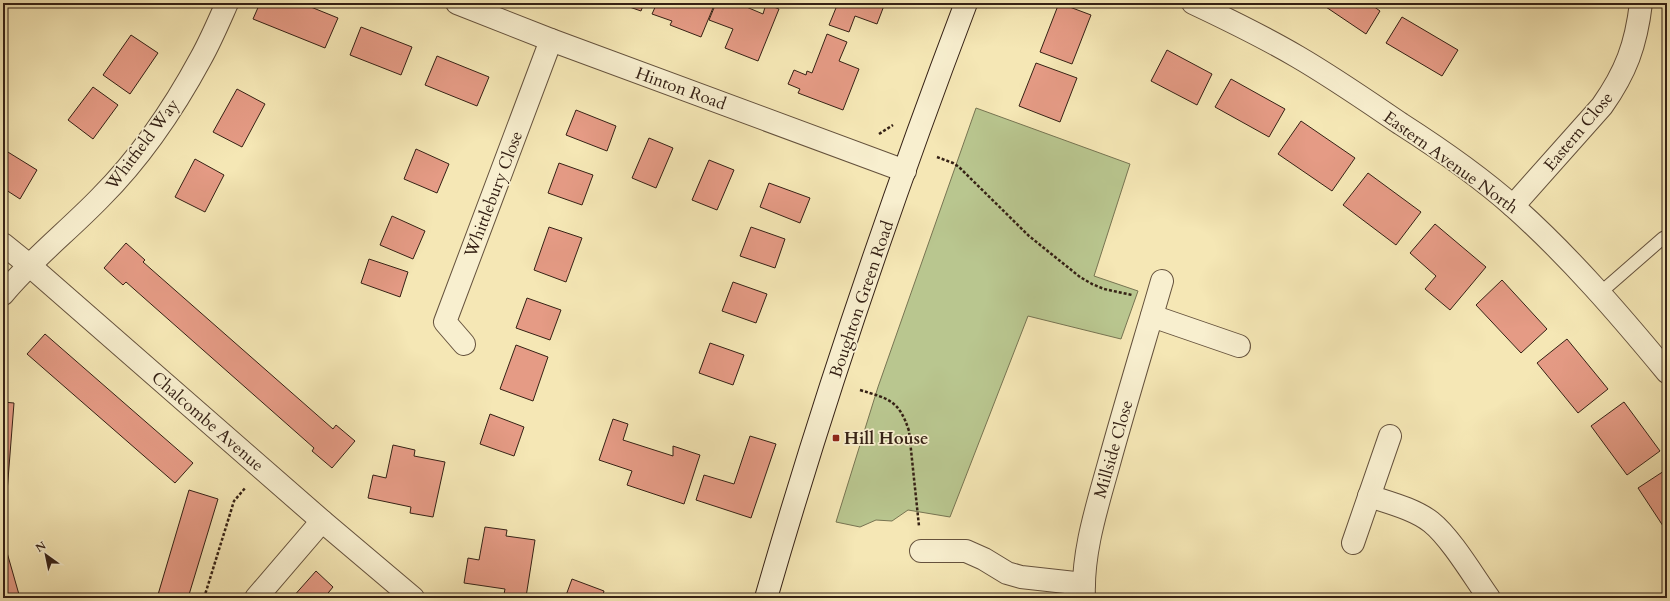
<svg xmlns="http://www.w3.org/2000/svg" width="1670" height="601" font-family="Cardo,serif">
<rect width="100%" height="100%" fill="#f5e7b5"/>
<filter id="stains"><feTurbulence type="fractalNoise" baseFrequency=".005" numOctaves="4"/><feColorMatrix values="0 0 0 0 .2 0 0 0 0 .09 0 0 0 0 .02 0 0 0 .5 -.17"/></filter>
<radialGradient id="worn" r=".72"><stop offset=".6" stop-color="#630" stop-opacity="0"/><stop offset="1" stop-color="#630" stop-opacity=".3"/></radialGradient>
<polygon fill="#b9c68f" stroke="#777452" points="976,108 1130,164 1094,276 1138,291 1121,339 1028,316 950,517 908,510 892,521 876,520 860,527 836,522 878,387"/>
<g fill="#e59b85" stroke="#352115">
<polygon points="260,3 301,3 338,18 325,48 253,19"/>
<polygon points="618,3 644,3 641,11"/>
<polygon points="657,3 715,3 701,37 670,25 672,21 652,14"/>
<polygon points="716,3 737,3 763,14 766,4 779,9 758,61 725,48 733,29 709,20"/>
<polygon points="838,3 885,3 877,24 855,16 849,32 829,25"/>
<polygon points="1059,3 1091,15 1072,64 1040,52"/>
<polygon points="1320,3 1369,3 1380,11 1366,34"/>
<polygon points="1402,17 1458,50 1442,76 1386,43"/>
<polygon points="361,27 412,47 401,75 350,55"/>
<polygon points="827,34 847,42 839,61 859,69 843,110 798,93 800,89 788,84 794,70 806,75 807,71 812,73"/>
<polygon points="131,35 158,53 130,94 103,75"/>
<polygon points="1167,50 1212,74 1197,105 1151,81"/>
<polygon points="437,56 489,77 477,106 425,85"/>
<polygon points="1036,63 1077,78 1060,122 1019,106"/>
<polygon points="1231,79 1285,109 1269,137 1215,107"/>
<polygon points="93,87 118,105 93,139 68,120"/>
<polygon points="237,89 265,104 242,147 213,132"/>
<polygon points="576,110 616,126 607,151 566,135"/>
<polygon points="1301,121 1355,158 1332,191 1278,154"/>
<polygon points="649,138 673,148 656,188 632,178"/>
<polygon points="3,149 37,170 20,199 3,188"/>
<polygon points="416,149 449,164 437,193 404,179"/>
<polygon points="195,159 224,175 205,212 175,197"/>
<polygon points="709,160 734,170 717,210 692,200"/>
<polygon points="559,163 593,175 582,205 548,193"/>
<polygon points="1368,173 1421,212 1396,245 1343,205"/>
<polygon points="769,183 810,198 800,223 760,207"/>
<polygon points="392,216 425,231 413,259 380,245"/>
<polygon points="1435,224 1486,267 1450,310 1425,289 1436,276 1410,253"/>
<polygon points="549,227 582,238 566,282 534,270"/>
<polygon points="751,227 785,239 775,268 740,256"/>
<polygon points="126,243 145,260 143,262 333,429 336,425 355,441 332,468 312,451 314,448 126,282 123,285 104,268"/>
<polygon points="369,259 408,272 400,297 361,283"/>
<polygon points="1502,280 1547,329 1521,353 1476,305"/>
<polygon points="733,282 767,294 756,323 722,311"/>
<polygon points="527,298 561,310 550,340 516,328"/>
<polygon points="45,334 193,463 175,483 27,354"/>
<polygon points="1567,339 1608,389 1578,413 1537,363"/>
<polygon points="710,343 744,355 733,385 699,373"/>
<polygon points="516,345 548,357 533,401 500,389"/>
<polygon points="3,402 14,403 4,531 3,531"/>
<polygon points="1624,402 1660,451 1627,475 1591,426"/>
<polygon points="490,414 524,427 514,456 480,444"/>
<polygon points="613,419 628,424 623,440 673,456 673,446 700,455 684,504 627,485 632,471 599,460"/>
<polygon points="750,436 776,444 751,518 696,500 704,475 734,484"/>
<polygon points="393,445 415,450 414,456 445,462 433,517 410,513 411,507 368,498 373,475 386,478"/>
<polygon points="1667,469 1667,532 1638,488"/>
<polygon points="189,490 218,499 188,598 157,598"/>
<polygon points="485,527 507,530 506,536 535,540 526,597 504,594 505,589 464,583 468,558 479,560"/>
<polygon points="6,549 20,598 3,598 3,550"/>
<polygon points="316,571 333,587 324,598 292,598"/>
<polygon points="572,579 604,591 602,598 565,598"/>
<polygon points="655,594 669,598 654,598"/>
</g>
<g fill="none" stroke-linecap="round" stroke-linejoin="round">
<g stroke="#65523d" stroke-width="14">
<polyline id="lane" points="1600,293 1663,238 1667,236"/>
</g>
<g stroke="#65523d" stroke-width="24">
<g id="street">
<polyline points="457,3 551,40 905,171"/>
<path d="M1193,3C1229,20 1264,37 1298,57C1334,78 1367,101 1401,124C1440,149 1479,176 1514,207C1570,257 1619,314 1667,372"/>
<path d="M1513,206L1602,106C1626,72 1636,45 1641,3"/>
<polyline points="3,244 29,265 322,521 413,598"/>
<path d="M3,294C32,259 68,231 100,198C141,157 174,108 201,58C211,40 219,21 227,3"/>
<polyline points="1152,316 1239,346"/>
<polyline points="464,344 445,322 551,40"/>
<path d="M1369,496C1390,503 1414,509 1431,522C1451,538 1474,577 1489,598"/>
<polyline points="1353,543 1390,436"/>
<polyline points="921,551 966,551 984,559 1007,573 1021,577 1084,584"/>
<polyline points="256,598 322,521"/>
<path d="M1084,598C1082,554 1096,510 1108,467C1125,405 1144,343 1162,281"/>
</g>
</g>
<g stroke="#352115" stroke-width="24">
<path id="secondary" d="M766,598C824,397 892,198 966,3"/>
</g>
<g stroke="#352115" stroke-width="2.5" stroke-dasharray="3 2" stroke-linecap="butt">
<polyline points="879,134 893,125"/>
<polyline points="937,157 953,163 959,167 1029,236 1080,277 1092,284 1104,289 1132,295"/>
<path d="M860,390C889,399 899,400 909,431L919,526"/>
<polyline points="204,598 234,501 246,487"/>
</g>
<use href="#lane" stroke="#f8efcf" stroke-width="12"/>
<use href="#street" stroke="#f8efcf" stroke-width="22"/>
<use href="#secondary" stroke="#f8efcf" stroke-width="22"/>
</g>
<rect fill="#8f2418" stroke="#f8efcf" stroke-width="1.5" x="832" y="434" width="8" height="8" rx="2"/>
<g text-anchor="middle" stroke-width="3.5" stroke-linejoin="round" paint-order="stroke">
<g font-size="17" fill="#352115" stroke="#f8efcf">
<text transform="translate(681 88) rotate(20)" y="6">Hinton Road</text>
<text transform="translate(1578 131) rotate(-50)" y="6">Eastern Close</text>
<text transform="translate(142 144) rotate(-53)" y="6">Whitfield Way</text>
<text transform="translate(1451 162) rotate(36)" y="6">Eastern Avenue North</text>
<text transform="translate(493 194) rotate(-69)" y="6">Whittlebury Close</text>
<text transform="translate(861 299) rotate(-71)" y="6">Boughton Green Road</text>
<text transform="translate(208 421) rotate(41)" y="6">Chalcombe Avenue</text>
<text transform="translate(1113 449) rotate(-74)" y="6">Millside Close</text>
</g>
<g font-size="17" font-weight="bold" fill="#352115" stroke="#f8efcf" text-anchor="start">
<text x="844" y="444">Hill House</text>
</g>
</g>
<rect width="1670" height="601" fill="none" stroke="#f5e7b5" stroke-width="16"/>
<rect x="4" y="4" width="1662" height="593" fill="none" stroke="#352115" stroke-width="2"/>
<rect x="8" y="8" width="1654" height="585" fill="none" stroke="#352115"/>
<g transform="translate(46 555) rotate(327)" stroke="#f8efcf" stroke-width="3" paint-order="stroke">
<path d="M0-3L7 15L0 10L-7 15Z" fill="#352115"/>
<text y="-6" font-size="11" font-weight="bold" text-anchor="middle" fill="#352115">N</text>
</g>
<rect width="100%" height="100%" filter="url(#stains)"/>
<rect width="100%" height="100%" fill="url(#worn)"/>
</svg>
